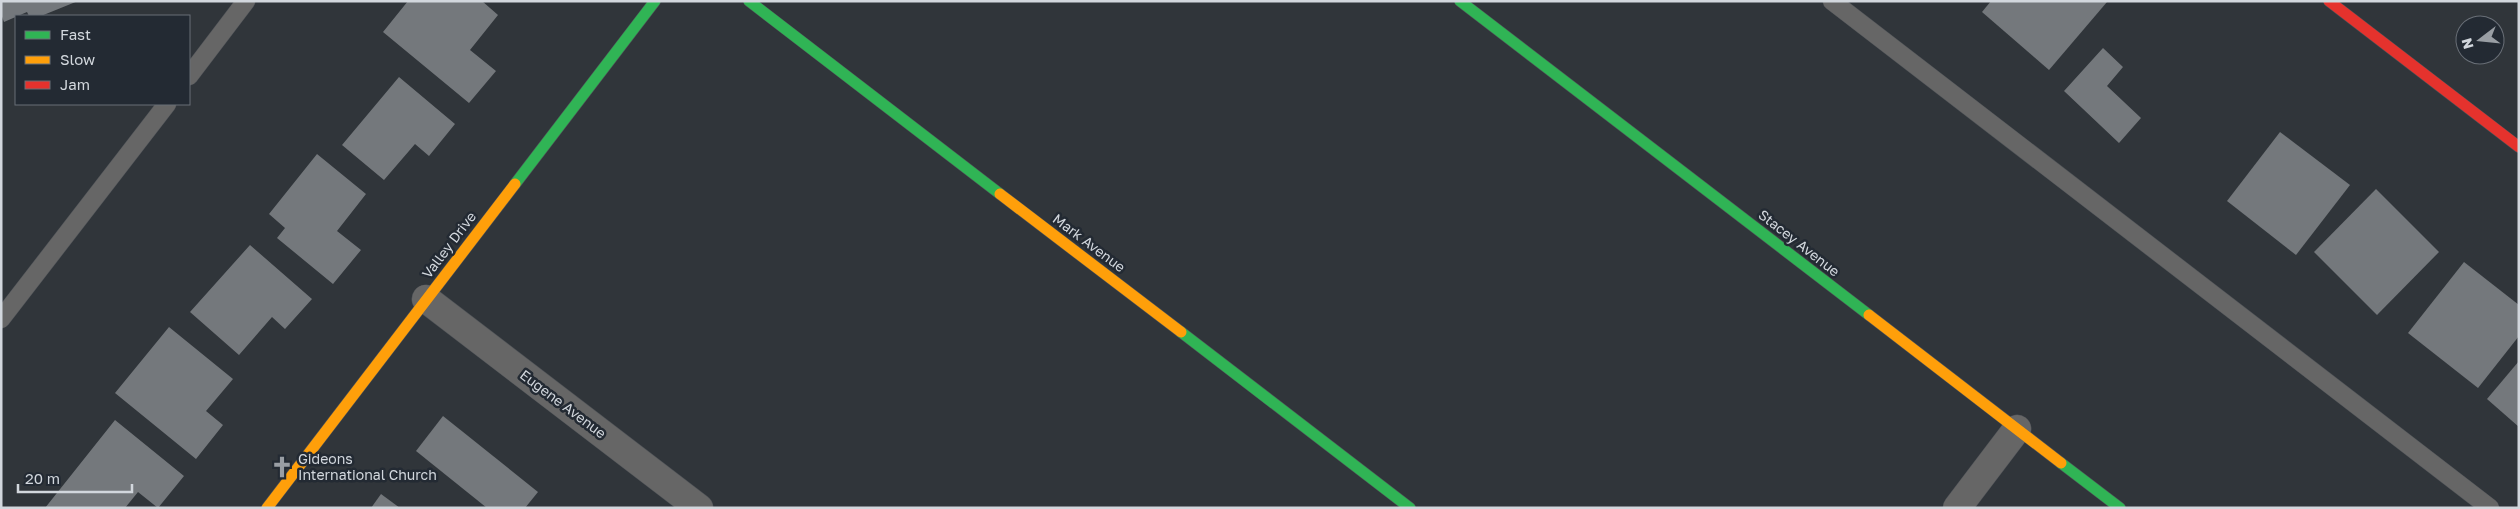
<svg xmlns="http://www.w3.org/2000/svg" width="2520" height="509" font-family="'Golos Text',sans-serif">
<rect width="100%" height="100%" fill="#30353a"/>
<g fill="#74787c">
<polygon points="1,1 78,1 41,16 29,16 27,12 4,22 1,14"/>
<polygon points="408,1 482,1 498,15 470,50 496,71 469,103 383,32"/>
<polygon points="1991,1 2106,1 2107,2 2049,70 1982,12"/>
<polygon points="2103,48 2123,67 2107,86 2141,118 2119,143 2064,91"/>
<polygon points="399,77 455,124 429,156 415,144 384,180 342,145"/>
<polygon points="2280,132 2350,185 2296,255 2227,201"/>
<polygon points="317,154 366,194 337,231 361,250 333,284 277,238 285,228 269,214"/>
<polygon points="2376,189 2439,252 2377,315 2314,252"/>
<polygon points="250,245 312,299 285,329 272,317 239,355 190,312"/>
<polygon points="2464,262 2519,305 2519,336 2478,388 2408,333"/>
<polygon points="169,327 233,379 206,411 223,425 196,459 115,393"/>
<polygon points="2519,361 2519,427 2487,399"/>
<polygon points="443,416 538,492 525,508 487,508 416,451"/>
<polygon points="115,420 184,476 158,508 138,492 125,508 45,508"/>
<polygon points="381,494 400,508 371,508"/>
</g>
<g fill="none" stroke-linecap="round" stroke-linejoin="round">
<g stroke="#4e5257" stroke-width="19">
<g id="lane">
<polyline points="1832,1 2490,508"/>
<polyline points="189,76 246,1"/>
<polyline points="1,319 167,104"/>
</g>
</g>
<g stroke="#4e5257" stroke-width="29">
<g id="street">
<polyline points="426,299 699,508"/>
<polyline points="1957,508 2017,429"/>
</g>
</g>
<g stroke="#4e5257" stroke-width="12">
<g id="fast">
<polyline points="749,1 1000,194"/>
<polyline points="1460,1 1869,315"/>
<polyline points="515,184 655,1"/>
<polyline points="1181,332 1410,508"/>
<polyline points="2061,463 2120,508"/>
</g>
</g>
<g stroke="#4e5257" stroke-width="12">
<g id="slow">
<polyline points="1000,194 1181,332"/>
<polyline points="1869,315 2061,463"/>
<polyline points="267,508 515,184"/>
</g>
</g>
<g stroke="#4e5257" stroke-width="12">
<polyline id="jam" points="2329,1 2519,147"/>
</g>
<use href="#lane" stroke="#666" stroke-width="18"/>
<use href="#street" stroke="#666" stroke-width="28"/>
<use href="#fast" stroke="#30b455" stroke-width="11"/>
<use href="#slow" stroke="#ff9f0a" stroke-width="11"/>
<use href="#jam" stroke="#e5322d" stroke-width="11"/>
</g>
<defs>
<g id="church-bare" transform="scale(1.725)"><path d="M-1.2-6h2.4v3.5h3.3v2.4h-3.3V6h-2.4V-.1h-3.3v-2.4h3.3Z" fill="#999ea4" stroke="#232a33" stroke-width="2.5" paint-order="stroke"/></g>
</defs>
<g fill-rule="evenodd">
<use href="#church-bare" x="282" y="467"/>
</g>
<g text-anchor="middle" stroke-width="5" stroke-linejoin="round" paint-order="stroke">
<g font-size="14" fill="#d2d7dd" stroke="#232a33">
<text transform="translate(1089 243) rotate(37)" y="5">Mark Avenue</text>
<text transform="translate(1799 243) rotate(38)" y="5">Stacey Avenue</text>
<text transform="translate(449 245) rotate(-53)" y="5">Valley Drive</text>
<text transform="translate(563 404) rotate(37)" y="5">Eugene Avenue</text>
</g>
<g font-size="14" fill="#d2d7dd" stroke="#232a33" text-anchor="start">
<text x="298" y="464">Gideons<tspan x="298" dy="16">International Church</tspan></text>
</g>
</g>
<rect width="2520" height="509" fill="none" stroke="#d2d7dd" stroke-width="5"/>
<rect x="15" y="15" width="175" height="90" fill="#232a33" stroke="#696f77"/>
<rect x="25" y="31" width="25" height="8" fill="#30b455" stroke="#696f77"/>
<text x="60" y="40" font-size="15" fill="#d2d7dd">Fast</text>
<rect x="25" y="56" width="25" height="8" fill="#ff9f0a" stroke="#696f77"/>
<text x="60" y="65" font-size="15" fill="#d2d7dd">Slow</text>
<rect x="25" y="81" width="25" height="8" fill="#e5322d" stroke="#696f77"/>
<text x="60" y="90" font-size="15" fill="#d2d7dd">Jam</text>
<g transform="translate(2480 40) rotate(254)"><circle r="24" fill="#232a33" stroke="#696f77"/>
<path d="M0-4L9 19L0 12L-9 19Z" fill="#999ea4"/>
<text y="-8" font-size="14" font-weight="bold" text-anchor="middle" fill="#d2d7dd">N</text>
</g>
<path d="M18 484v8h114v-8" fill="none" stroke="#d2d7dd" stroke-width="2.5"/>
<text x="25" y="484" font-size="15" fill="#d2d7dd" stroke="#232a33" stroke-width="4" paint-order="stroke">20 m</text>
</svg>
